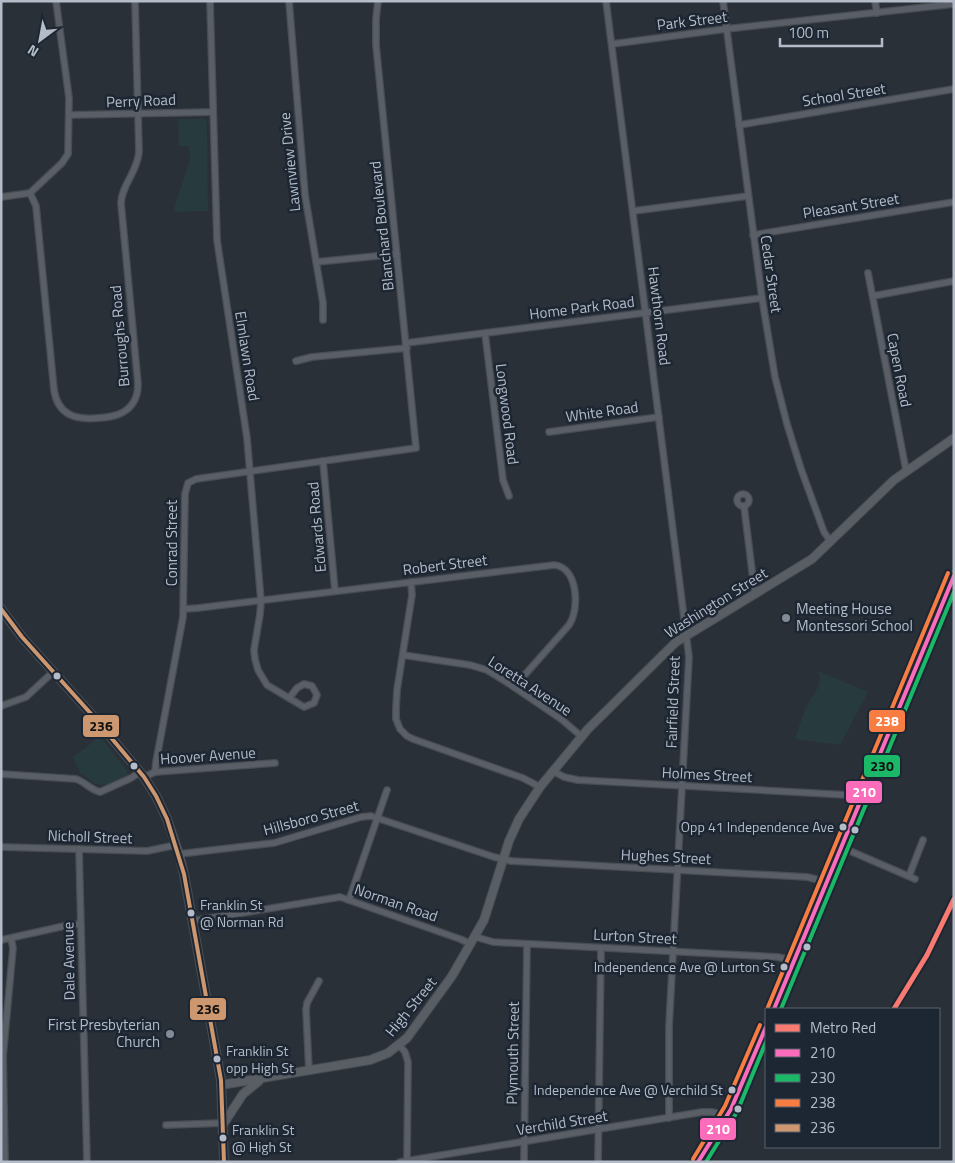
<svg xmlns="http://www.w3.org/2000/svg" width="955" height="1163" font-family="'Titillium Web',sans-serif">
<rect width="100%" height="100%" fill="#2a3038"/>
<g fill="#273a3e">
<polygon points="178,119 204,119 207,122 208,211 173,212 190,160 189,146 179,146"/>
<path d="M818,671L868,692L840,745L795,739C799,728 802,715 808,704C814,691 823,688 818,671Z"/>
<path d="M99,735L125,768L128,774C118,780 105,789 94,783C88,780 88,776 81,774L73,757L87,747Z"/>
</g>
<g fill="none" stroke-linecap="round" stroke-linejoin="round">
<g stroke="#484c53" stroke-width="8">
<g id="street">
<polyline points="210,1 217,240 247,438 261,601 260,614 254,650 255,659 258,670 267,685 304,707 314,703 317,695 312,686 304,684 297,688 290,697"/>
<polyline points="289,1 305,195 323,303 323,320"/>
<polyline points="606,1 689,657 669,1027 669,1118"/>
<polyline points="723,1 762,298 775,377 787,424 801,469 824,532 831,542"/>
<polyline points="875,1 877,13"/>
<polyline points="612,44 726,29 954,4"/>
<polyline points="69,115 213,112"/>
<polyline points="739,125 954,89"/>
<path d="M30,193L36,206L54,390C58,415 75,420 98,418C112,417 125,415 133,403C137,397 138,390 138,384L121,203C122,184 137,173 139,152L135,1"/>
<polyline points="1,197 30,193 62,163 68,154 69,98 56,1"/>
<polyline points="633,211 748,196"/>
<polyline points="753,235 954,202"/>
<polyline points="316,262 397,254"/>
<polyline points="868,273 906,470"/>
<polyline points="873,296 954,281"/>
<polyline points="485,333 503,480 509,496"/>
<polyline points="406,343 762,298"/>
<polyline points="296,361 312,357 407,348"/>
<polyline points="549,432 659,417"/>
<polyline points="323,461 335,591"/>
<circle cx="743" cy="500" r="6"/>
<polyline points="744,506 755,595"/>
<polyline points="411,582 412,595 397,690 396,709 396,719 400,729 407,736 413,739 523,778 540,787"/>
<path d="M184,609L198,608L554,565C578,567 580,609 569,625L514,687"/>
<polyline points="403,655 470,665 487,670 508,683 561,719 581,736"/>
<polyline points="1,706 26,697 54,671"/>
<polyline points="553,771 564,777 578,780 848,795 861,798"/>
<polyline points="155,772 156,762 183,617 185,494 188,483 196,479 416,448 376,45 376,19 378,1"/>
<path d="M1,774L76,779C85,782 91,790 100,792L131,778L140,772"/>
<polyline points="144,777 155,772 275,763"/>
<polyline points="1,847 147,851 176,845"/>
<polyline points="841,847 915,879"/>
<polyline points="79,849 87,1162"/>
<polyline points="179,854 274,843 361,817 371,816 494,857 511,861 807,877 827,882"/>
<polyline points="909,876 923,840"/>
<polyline points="349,900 387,790"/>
<polyline points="192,921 340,897 460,939 471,944"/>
<polyline points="476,937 493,942 778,957 794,961"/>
<polyline points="1,940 69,925 80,924"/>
<polyline points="399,1045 405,1052 408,1062 407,1162"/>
<polyline points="309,1071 306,1010 307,1003 319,981"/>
<polyline points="166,1125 224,1123"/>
<polyline points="5,1162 3,1056 13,948 11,938"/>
<polyline points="400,1162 702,1112 711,1112 728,1115"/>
<polyline points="524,1162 527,944"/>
<polyline points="598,1162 601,948"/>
</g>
</g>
<g stroke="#484c53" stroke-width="10">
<g id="secondary">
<polyline points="1,609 22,637 93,716 144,777 156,796 167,819 179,854 184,874 221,1080 224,1162"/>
<polyline points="221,1085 370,1060 388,1053 407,1038 452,976 484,920 509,841 519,819 540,787 588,729 676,642 812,559 894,480 954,438"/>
<polyline points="224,1123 243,1094 259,1081"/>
</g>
</g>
<g stroke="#484c55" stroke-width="11">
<g id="primary">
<polyline points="774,1009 954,575"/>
<polyline points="698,1162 731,1109 766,1027"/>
</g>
</g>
<use href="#street" stroke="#5a5e66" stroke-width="5.5"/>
<use href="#secondary" stroke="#595d64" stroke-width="8"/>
<use href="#primary" stroke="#5c6168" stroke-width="9"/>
<g stroke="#1d2633" stroke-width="8">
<g id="bus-1">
<polyline points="774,1009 954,576"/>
<polyline points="698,1162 731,1109 766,1027"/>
</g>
</g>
<g stroke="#1d2633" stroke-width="8">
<g id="bus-2">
<polyline points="781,1009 954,592"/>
<polyline points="706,1162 737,1112 766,1042"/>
</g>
</g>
<g stroke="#1d2633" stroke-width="8">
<g id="bus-3">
<polyline points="768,1007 948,573"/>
<polyline points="693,1159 725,1106 760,1025"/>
</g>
</g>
<g stroke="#1d2633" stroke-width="8">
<polyline id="bus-4" points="1,609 22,637 93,716 144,777 156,796 167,819 184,874 221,1080 224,1162"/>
</g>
<use href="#bus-1" stroke="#fb6dba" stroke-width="4"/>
<use href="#bus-2" stroke="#1ab867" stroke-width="4"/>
<use href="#bus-3" stroke="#f77d43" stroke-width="4"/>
<use href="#bus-4" stroke="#cd976f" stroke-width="4"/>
<g stroke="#1d2633" stroke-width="9">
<polyline id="metro-1" points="894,1009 927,955 954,899"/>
</g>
<use href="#metro-1" stroke="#f97a71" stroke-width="5"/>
</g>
<g fill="#848b96" stroke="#1d2633" stroke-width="2">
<circle cx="786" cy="618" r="5"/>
<circle cx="170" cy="1034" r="5"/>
</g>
<g fill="#b4bcc9" stroke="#1d2633" stroke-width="2">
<circle cx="57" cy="676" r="4.5"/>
<circle cx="134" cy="766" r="4.5"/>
<circle cx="843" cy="827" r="4.5"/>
<circle cx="855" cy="830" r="4.5"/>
<circle cx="191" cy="913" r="4.5"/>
<circle cx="807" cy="947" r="4.5"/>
<circle cx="784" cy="967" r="4.5"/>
<circle cx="217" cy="1059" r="4.5"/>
<circle cx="732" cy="1090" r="4.5"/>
<circle cx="738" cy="1109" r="4.5"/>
<circle cx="223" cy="1138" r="4.5"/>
</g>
<g text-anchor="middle" stroke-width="5" stroke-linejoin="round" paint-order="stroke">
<g font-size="14" fill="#b4bcc9" stroke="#1d2633" text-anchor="end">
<text x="834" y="832">Opp 41 Independence Ave</text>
<text x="200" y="910" text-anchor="start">Franklin St<tspan x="200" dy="17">@ Norman Rd</tspan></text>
<text x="775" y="972">Independence Ave @ Lurton St</text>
<text x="226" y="1056" text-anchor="start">Franklin St<tspan x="226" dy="17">opp High St</tspan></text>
<text x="723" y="1095">Independence Ave @ Verchild St</text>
<text x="232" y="1135" text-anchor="start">Franklin St<tspan x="232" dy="17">@ High St</tspan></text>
</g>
<g font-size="15" fill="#b4bcc9" stroke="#1d2633">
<text transform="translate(692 21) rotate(-7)" y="5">Park Street</text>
<text transform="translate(844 95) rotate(-9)" y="5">School Street</text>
<text transform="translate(141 101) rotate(-2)" y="5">Perry Road</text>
<text transform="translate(290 162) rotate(-96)" y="5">Lawnview Drive</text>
<text transform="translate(851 206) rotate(-9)" y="5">Pleasant Street</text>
<text transform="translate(382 226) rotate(-96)" y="5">Blanchard Boulevard</text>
<text transform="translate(771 274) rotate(82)" y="5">Cedar Street</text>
<text transform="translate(582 308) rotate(-7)" y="5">Home Park Road</text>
<text transform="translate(659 316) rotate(83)" y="5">Hawthorn Road</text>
<text transform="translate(120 336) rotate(-95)" y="5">Burroughs Road</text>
<text transform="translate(247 356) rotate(81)" y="5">Elmlawn Road</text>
<text transform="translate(899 370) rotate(79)" y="5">Capen Road</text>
<text transform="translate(602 412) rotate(-8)" y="5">White Road</text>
<text transform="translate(507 414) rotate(83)" y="5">Longwood Road</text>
<text transform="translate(317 527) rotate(-95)" y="5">Edwards Road</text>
<text transform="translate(172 543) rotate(-90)" y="5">Conrad Street</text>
<text transform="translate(445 565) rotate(-7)" y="5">Robert Street</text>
<text transform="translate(716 603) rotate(-32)" y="5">Washington Street</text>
<text transform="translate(530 686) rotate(33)" y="5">Loretta Avenue</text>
<text transform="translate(673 702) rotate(-88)" y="5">Fairfield Street</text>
<text transform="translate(208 756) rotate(-4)" y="5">Hoover Avenue</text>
<text transform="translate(707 775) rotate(3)" y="5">Holmes Street</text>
<text transform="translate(311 818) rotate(-15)" y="5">Hillsboro Street</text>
<text transform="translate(90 837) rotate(2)" y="5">Nicholl Street</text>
<text transform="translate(666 857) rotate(3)" y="5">Hughes Street</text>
<text transform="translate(396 903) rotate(19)" y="5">Norman Road</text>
<text transform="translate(635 937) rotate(3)" y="5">Lurton Street</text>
<text transform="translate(69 961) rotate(-91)" y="5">Dale Avenue</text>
<text transform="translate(411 1007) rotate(-51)" y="5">High Street</text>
<text transform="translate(513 1053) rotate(-89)" y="5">Plymouth Street</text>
<text transform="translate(562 1123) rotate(-9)" y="5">Verchild Street</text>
</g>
<g font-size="15" fill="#b4bcc9" stroke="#1d2633" text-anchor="start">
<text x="796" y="614">Meeting House<tspan x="796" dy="17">Montessori School</tspan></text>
<text x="160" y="1030" text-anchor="end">First Presbyterian<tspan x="160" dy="17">Church</tspan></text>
</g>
</g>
<g stroke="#1d2633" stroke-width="2">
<rect x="868" y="709" width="38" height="24" rx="5" fill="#f77d43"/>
<rect x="82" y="714" width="38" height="24" rx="5" fill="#cd976f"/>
<rect x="863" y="754" width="38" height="24" rx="5" fill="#1ab867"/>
<rect x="845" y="780" width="38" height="24" rx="5" fill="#fb6dba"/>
<rect x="189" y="997" width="38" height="24" rx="5" fill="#cd976f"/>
<rect x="699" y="1117" width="38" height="24" rx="5" fill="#fb6dba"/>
</g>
<g font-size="14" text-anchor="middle" font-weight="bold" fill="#fff">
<text x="887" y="726">238</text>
<text x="864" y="797">210</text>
<text x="718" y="1134">210</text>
</g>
<g font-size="14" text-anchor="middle" font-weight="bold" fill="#111">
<text x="101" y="731">236</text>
<text x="882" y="771">230</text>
<text x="208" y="1014">236</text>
</g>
<rect width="955" height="1163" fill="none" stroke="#b4bcc9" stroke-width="5"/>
<rect x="765" y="1008" width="175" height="140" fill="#1d2633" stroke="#59626f"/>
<rect x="775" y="1024" width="25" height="8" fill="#f97a71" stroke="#59626f"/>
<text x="810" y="1033" font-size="15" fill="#b4bcc9">Metro Red</text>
<rect x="775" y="1049" width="25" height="8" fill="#fb6dba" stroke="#59626f"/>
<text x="810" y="1058" font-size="15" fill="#b4bcc9">210</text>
<rect x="775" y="1074" width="25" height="8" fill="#1ab867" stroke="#59626f"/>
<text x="810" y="1083" font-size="15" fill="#b4bcc9">230</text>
<rect x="775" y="1099" width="25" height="8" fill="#f77d43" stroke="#59626f"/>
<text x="810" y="1108" font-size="15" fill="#b4bcc9">238</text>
<rect x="775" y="1124" width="25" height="8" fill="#cd976f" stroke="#59626f"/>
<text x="810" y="1133" font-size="15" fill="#b4bcc9">236</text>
<g transform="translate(40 40) rotate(212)" stroke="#1d2633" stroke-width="4" paint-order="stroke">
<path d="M0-4L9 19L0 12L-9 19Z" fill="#b4bcc9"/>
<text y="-8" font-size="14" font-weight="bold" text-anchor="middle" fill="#b4bcc9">N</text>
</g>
<path d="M780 38v8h102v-8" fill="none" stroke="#b4bcc9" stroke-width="2.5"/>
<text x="788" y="38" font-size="15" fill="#b4bcc9" stroke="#1d2633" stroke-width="4" paint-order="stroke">100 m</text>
</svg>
